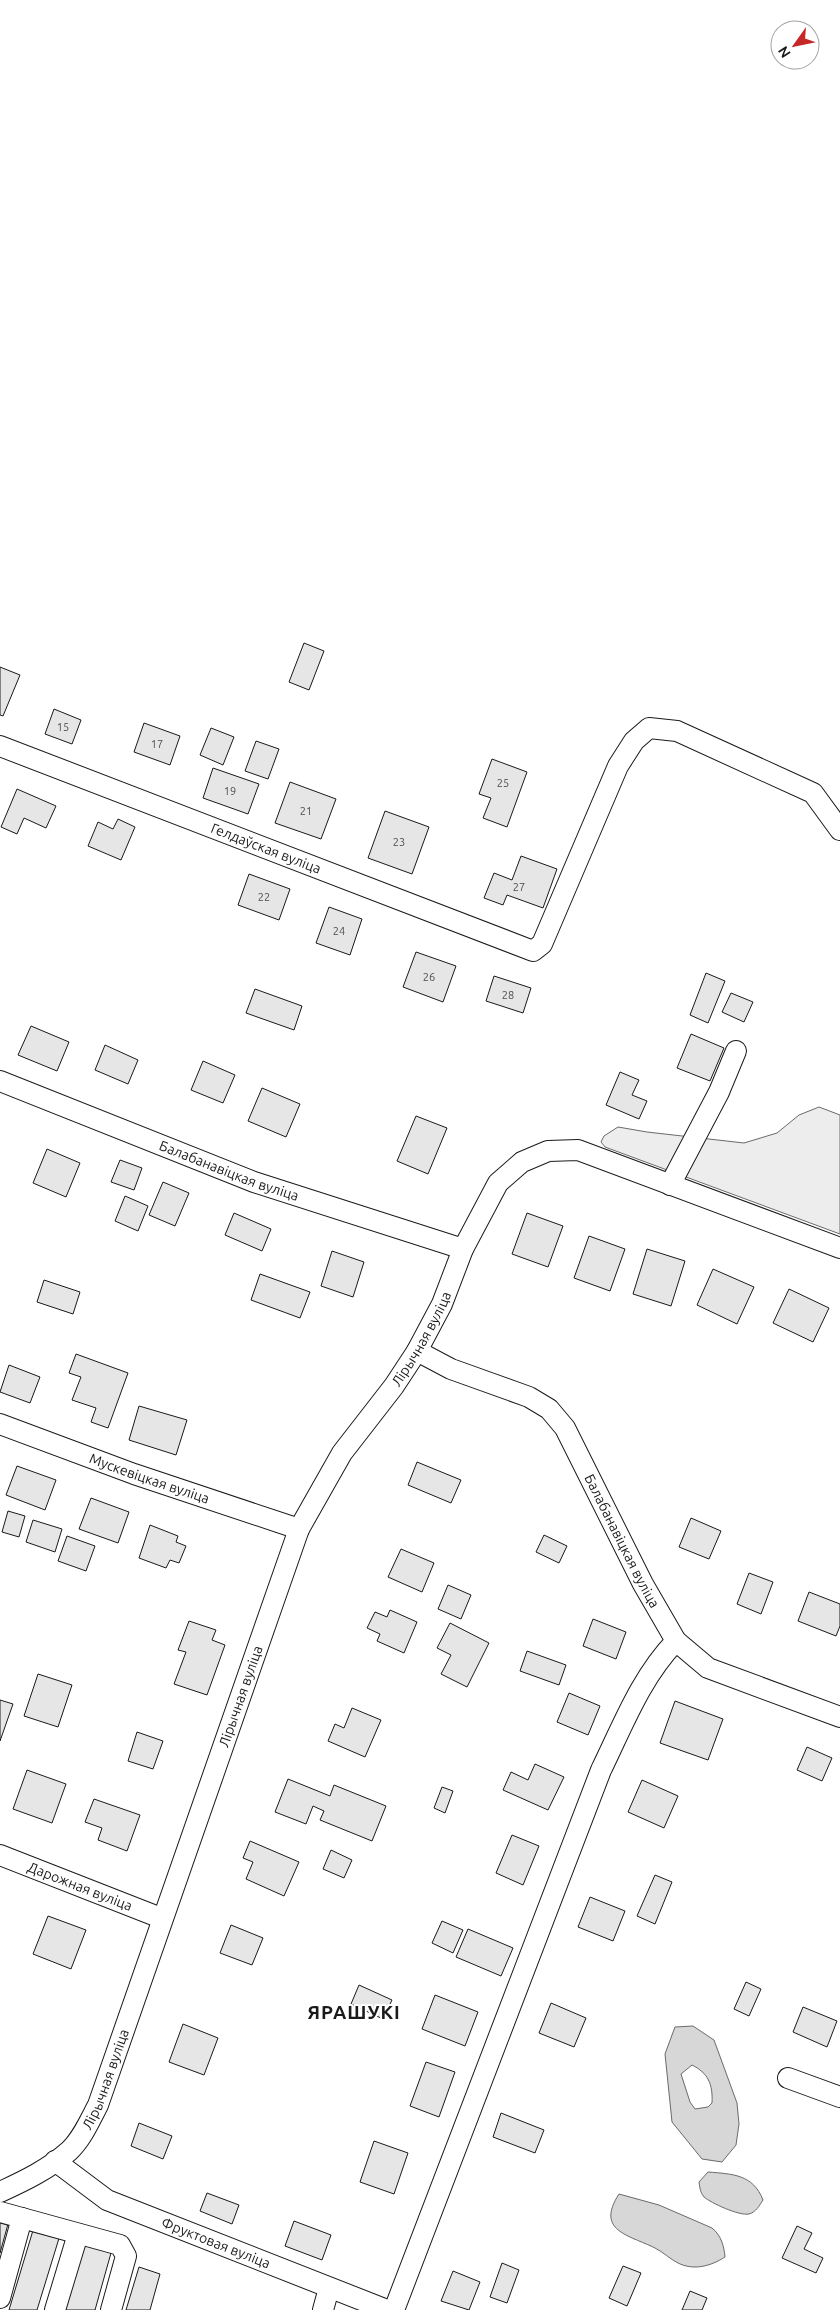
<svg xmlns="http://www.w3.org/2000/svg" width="840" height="2310" font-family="Ubuntu,sans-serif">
<rect width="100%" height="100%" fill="#fff"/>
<polygon fill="#ededed" stroke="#6a6a6a" points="819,1107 840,1115 840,1234 605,1147 601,1142 604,1136 618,1127 647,1132 744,1143 777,1133 799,1115"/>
<g fill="#d7d7d7" stroke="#6a6a6a" fill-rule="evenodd">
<path d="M693,2026L714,2040L737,2103L739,2124L736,2145L722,2162L702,2159L672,2122L665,2054L675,2027ZM692,2065C708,2073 713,2084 712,2103L708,2107L695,2109L690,2102L681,2074Z"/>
<path d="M708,2172C732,2174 753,2174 763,2200C759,2206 756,2212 749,2214C739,2216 711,2203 704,2197C700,2192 700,2188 699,2182Z"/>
<path d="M619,2194L659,2205L712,2228C721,2235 724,2246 725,2257C711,2266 694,2271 678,2263C670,2259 663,2252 655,2248C629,2235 595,2231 619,2194Z"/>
</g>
<g fill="#e6e6e6" stroke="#1a1a1a">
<polygon points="304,643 324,651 309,690 289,682"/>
<polygon points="0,667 20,675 3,716 0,715"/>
<polygon points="54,709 81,720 72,744 45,734"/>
<polygon points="144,723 180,736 170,765 134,752"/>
<polygon points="211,728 234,737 223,765 200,755"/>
<polygon points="256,741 279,749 268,779 245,771"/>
<polygon points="492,759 527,772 507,827 483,818 491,798 479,794"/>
<polygon points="213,768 259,784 248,814 203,798"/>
<polygon points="290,782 336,799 321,839 275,823"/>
<polygon points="17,789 56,806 46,828 24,818 17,834 1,827"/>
<polygon points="385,811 429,827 412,874 368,858"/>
<polygon points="118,819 135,827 121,860 88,846 98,822 113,829"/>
<polygon points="521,856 557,869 543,908 507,895 503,905 484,898 494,873 512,880"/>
<polygon points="249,874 290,889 279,920 238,905"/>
<polygon points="329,907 362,919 350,955 316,943"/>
<polygon points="416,952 456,966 443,1002 403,987"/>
<polygon points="706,973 725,981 708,1023 690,1015"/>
<polygon points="494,976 531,988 523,1013 486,1001"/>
<polygon points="255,989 302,1006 294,1030 246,1013"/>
<polygon points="731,993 753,1002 744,1022 722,1012"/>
<polygon points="31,1026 69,1042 57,1071 18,1055"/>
<polygon points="691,1034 724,1048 710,1081 677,1068"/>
<polygon points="105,1045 138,1060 128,1084 95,1070"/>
<polygon points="203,1061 235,1075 223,1103 191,1090"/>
<polygon points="620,1072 639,1080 632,1095 647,1101 639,1119 606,1105"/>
<polygon points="262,1088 300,1104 286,1137 248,1121"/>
<polygon points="416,1116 447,1128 428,1174 397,1161"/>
<polygon points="47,1149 80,1163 66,1197 33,1183"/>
<polygon points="120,1160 142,1168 134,1190 111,1182"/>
<polygon points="163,1182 189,1193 175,1226 149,1215"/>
<polygon points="125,1196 148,1206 138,1231 115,1221"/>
<polygon points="234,1213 271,1229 262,1251 225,1235"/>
<polygon points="527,1213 563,1226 548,1267 512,1254"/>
<polygon points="589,1236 625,1249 610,1291 574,1278"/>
<polygon points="647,1249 685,1261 671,1306 633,1294"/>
<polygon points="332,1251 364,1262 353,1297 321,1286"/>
<polygon points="713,1269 754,1287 737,1324 697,1305"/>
<polygon points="260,1274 310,1292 300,1318 251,1300"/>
<polygon points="44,1280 80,1292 73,1314 37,1302"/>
<polygon points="789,1289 829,1308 813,1342 773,1323"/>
<polygon points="76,1354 128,1373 108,1428 91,1422 96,1408 72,1400 81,1377 69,1373"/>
<polygon points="9,1365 40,1377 30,1403 0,1392"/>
<polygon points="139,1406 187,1420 176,1455 129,1440"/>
<polygon points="417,1462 461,1480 451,1503 408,1485"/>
<polygon points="17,1466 56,1480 45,1510 6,1495"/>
<polygon points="91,1498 129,1512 118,1543 79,1529"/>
<polygon points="8,1511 25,1516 19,1537 2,1532"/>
<polygon points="691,1518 721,1531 709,1559 679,1547"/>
<polygon points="33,1520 62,1529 55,1552 26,1542"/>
<polygon points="150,1525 178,1536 176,1542 186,1546 179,1563 170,1560 166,1568 139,1558"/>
<polygon points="544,1535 567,1546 559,1563 536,1552"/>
<polygon points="67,1536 95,1546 86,1571 58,1561"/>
<polygon points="401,1549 434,1563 422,1592 388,1577"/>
<polygon points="749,1573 773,1582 761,1614 737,1604"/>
<polygon points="448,1585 471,1595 461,1619 438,1609"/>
<polygon points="809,1592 840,1604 840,1626 836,1636 798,1621"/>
<polygon points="390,1610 417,1622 404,1653 377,1641 380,1634 367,1628 375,1612 387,1617"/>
<polygon points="593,1619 626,1632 616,1659 583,1646"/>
<polygon points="189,1621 216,1630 212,1640 225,1645 207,1695 174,1684 186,1652 178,1650"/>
<polygon points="450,1623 489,1643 467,1687 441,1674 451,1655 437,1648"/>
<polygon points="527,1651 566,1665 559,1685 520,1671"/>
<polygon points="38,1674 72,1685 58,1727 24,1716"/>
<polygon points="569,1693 600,1706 588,1735 557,1722"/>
<polygon points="0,1700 13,1704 0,1741"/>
<polygon points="675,1701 723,1719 708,1760 660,1743"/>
<polygon points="352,1708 381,1720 365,1757 328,1741 335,1724 344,1728"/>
<polygon points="137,1732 163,1741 153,1769 128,1761"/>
<polygon points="807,1747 832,1758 822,1781 797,1770"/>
<polygon points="535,1764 564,1777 548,1810 503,1790 511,1772 528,1780"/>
<polygon points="27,1770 66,1784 52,1823 13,1809"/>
<polygon points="288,1779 330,1796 334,1785 386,1806 372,1841 320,1820 324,1811 313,1806 306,1824 275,1812"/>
<polygon points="642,1780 678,1796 664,1828 628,1812"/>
<polygon points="442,1787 453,1791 445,1813 434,1808"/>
<polygon points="94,1799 140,1815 127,1851 98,1840 102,1828 85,1822"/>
<polygon points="512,1835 539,1846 523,1885 496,1873"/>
<polygon points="250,1841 299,1862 284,1896 246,1879 253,1862 243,1858"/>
<polygon points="331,1850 352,1860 344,1878 323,1869"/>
<polygon points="655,1875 672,1882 655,1924 637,1916"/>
<polygon points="590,1897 625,1911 613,1941 578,1927"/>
<polygon points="48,1916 86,1930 71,1969 33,1954"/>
<polygon points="442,1921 463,1930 453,1953 432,1943"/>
<polygon points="231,1925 263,1938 252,1965 220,1953"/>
<polygon points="468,1929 513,1948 501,1976 456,1957"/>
<polygon points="746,1982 761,1989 749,2016 734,2009"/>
<polygon points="359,1985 392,2000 383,2019 351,2004"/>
<polygon points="435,1995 478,2012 465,2046 422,2029"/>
<polygon points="551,2003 586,2018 574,2047 539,2033"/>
<polygon points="803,2007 837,2021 827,2047 793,2032"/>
<polygon points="183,2024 218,2038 204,2075 169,2062"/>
<polygon points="426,2062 455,2072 439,2117 410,2106"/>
<polygon points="501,2113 544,2130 535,2153 493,2137"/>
<polygon points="139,2123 172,2136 163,2159 131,2146"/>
<polygon points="374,2141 408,2153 394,2194 360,2182"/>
<polygon points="207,2193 239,2205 232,2224 200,2211"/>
<polygon points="294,2221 331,2235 322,2260 285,2246"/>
<polygon points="0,2222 8,2224 0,2253"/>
<polygon points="797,2226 812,2233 804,2249 823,2258 816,2273 782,2258"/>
<polygon points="34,2227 60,2235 37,2310 9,2310"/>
<polygon points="82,2244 111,2253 95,2310 63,2310"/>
<polygon points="502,2263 519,2270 507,2303 490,2297"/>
<polygon points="623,2266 641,2273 627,2306 609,2298"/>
<polygon points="139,2267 160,2274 150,2310 126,2310"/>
<polygon points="453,2271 480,2282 469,2310 441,2301"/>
<polygon points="690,2291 707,2298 702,2310 682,2310"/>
</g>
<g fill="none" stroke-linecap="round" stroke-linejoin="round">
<g stroke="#1a1a1a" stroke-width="22">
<g id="minor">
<path id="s1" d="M0,746L533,951L542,944L618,766L634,741L649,728L677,731L813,793L840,830"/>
<path id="s2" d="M0,1081L254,1182L463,1249"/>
<polyline points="670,1185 719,1092 736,1051"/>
<path id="s3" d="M417,1351L451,1369L529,1397L549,1409L565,1428L643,1584L676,1641L708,1668L840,1717"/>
<path id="s4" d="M0,1424L134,1474L299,1529"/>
<path id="s5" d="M0,1855L161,1918"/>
<polyline points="788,2078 840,2097"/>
<path id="s6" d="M55,2161L107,2200L387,2310"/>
<path id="s7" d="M0,2192C24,2181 49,2169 69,2151C82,2139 90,2120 98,2105L299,1529L342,1453L394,1386L417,1351L442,1304L463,1249L498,1183L522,1162L548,1151L578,1150L840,1248"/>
<polyline points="0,2212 120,2245 126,2256 111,2310"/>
<polyline points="0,2298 22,2218"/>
<polyline points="55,2310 78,2234"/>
<polyline points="323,2310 329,2288"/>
<path d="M394,2310L601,1770C623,1725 641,1677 676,1641"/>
</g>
</g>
<use href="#minor" stroke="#fff" stroke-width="20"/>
</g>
<g text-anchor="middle" stroke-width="4" stroke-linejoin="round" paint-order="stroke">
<g font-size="11" fill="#4d4d4d">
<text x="63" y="731">15</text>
<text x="157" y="748">17</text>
<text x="503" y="787">25</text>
<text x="230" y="795">19</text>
<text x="306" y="815">21</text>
<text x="399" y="846">23</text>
<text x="519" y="891">27</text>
<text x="264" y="901">22</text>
<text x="339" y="935">24</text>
<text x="429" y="981">26</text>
<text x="508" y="999">28</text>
</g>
<g font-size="14" fill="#1a1a1a" stroke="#fff">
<text dy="5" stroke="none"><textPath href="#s1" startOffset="285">Гелдаўская вуліца</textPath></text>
<text dy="5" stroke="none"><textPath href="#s2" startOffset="246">Балабанавіцкая вуліца</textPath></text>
<text dy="5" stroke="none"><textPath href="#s7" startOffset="972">Лірычная вуліца</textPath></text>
<text dy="5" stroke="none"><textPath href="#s4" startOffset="159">Мускевіцкая вуліца</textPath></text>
<text dy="5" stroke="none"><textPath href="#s3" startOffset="296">Балабанавіцкая вуліца</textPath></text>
<text dy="5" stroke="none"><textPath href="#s7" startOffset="568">Лірычная вуліца</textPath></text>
<text dy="5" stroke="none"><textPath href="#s5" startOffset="86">Дарожная вуліца</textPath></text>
<text dy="5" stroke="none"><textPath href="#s7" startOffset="162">Лірычная вуліца</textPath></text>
<text dy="5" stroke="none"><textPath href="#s6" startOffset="182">Фруктовая вуліца</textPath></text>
</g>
<g font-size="19" font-weight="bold" letter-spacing="1" fill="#1a1a1a" stroke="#fff">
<text x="354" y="2019">ЯРАШУКІ</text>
</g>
</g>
<g transform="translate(795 45) rotate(237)"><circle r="24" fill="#ffffff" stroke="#a3a3a3"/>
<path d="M0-4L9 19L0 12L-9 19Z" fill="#c62828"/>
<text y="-8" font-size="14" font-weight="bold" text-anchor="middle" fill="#1a1a1a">N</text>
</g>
</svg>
